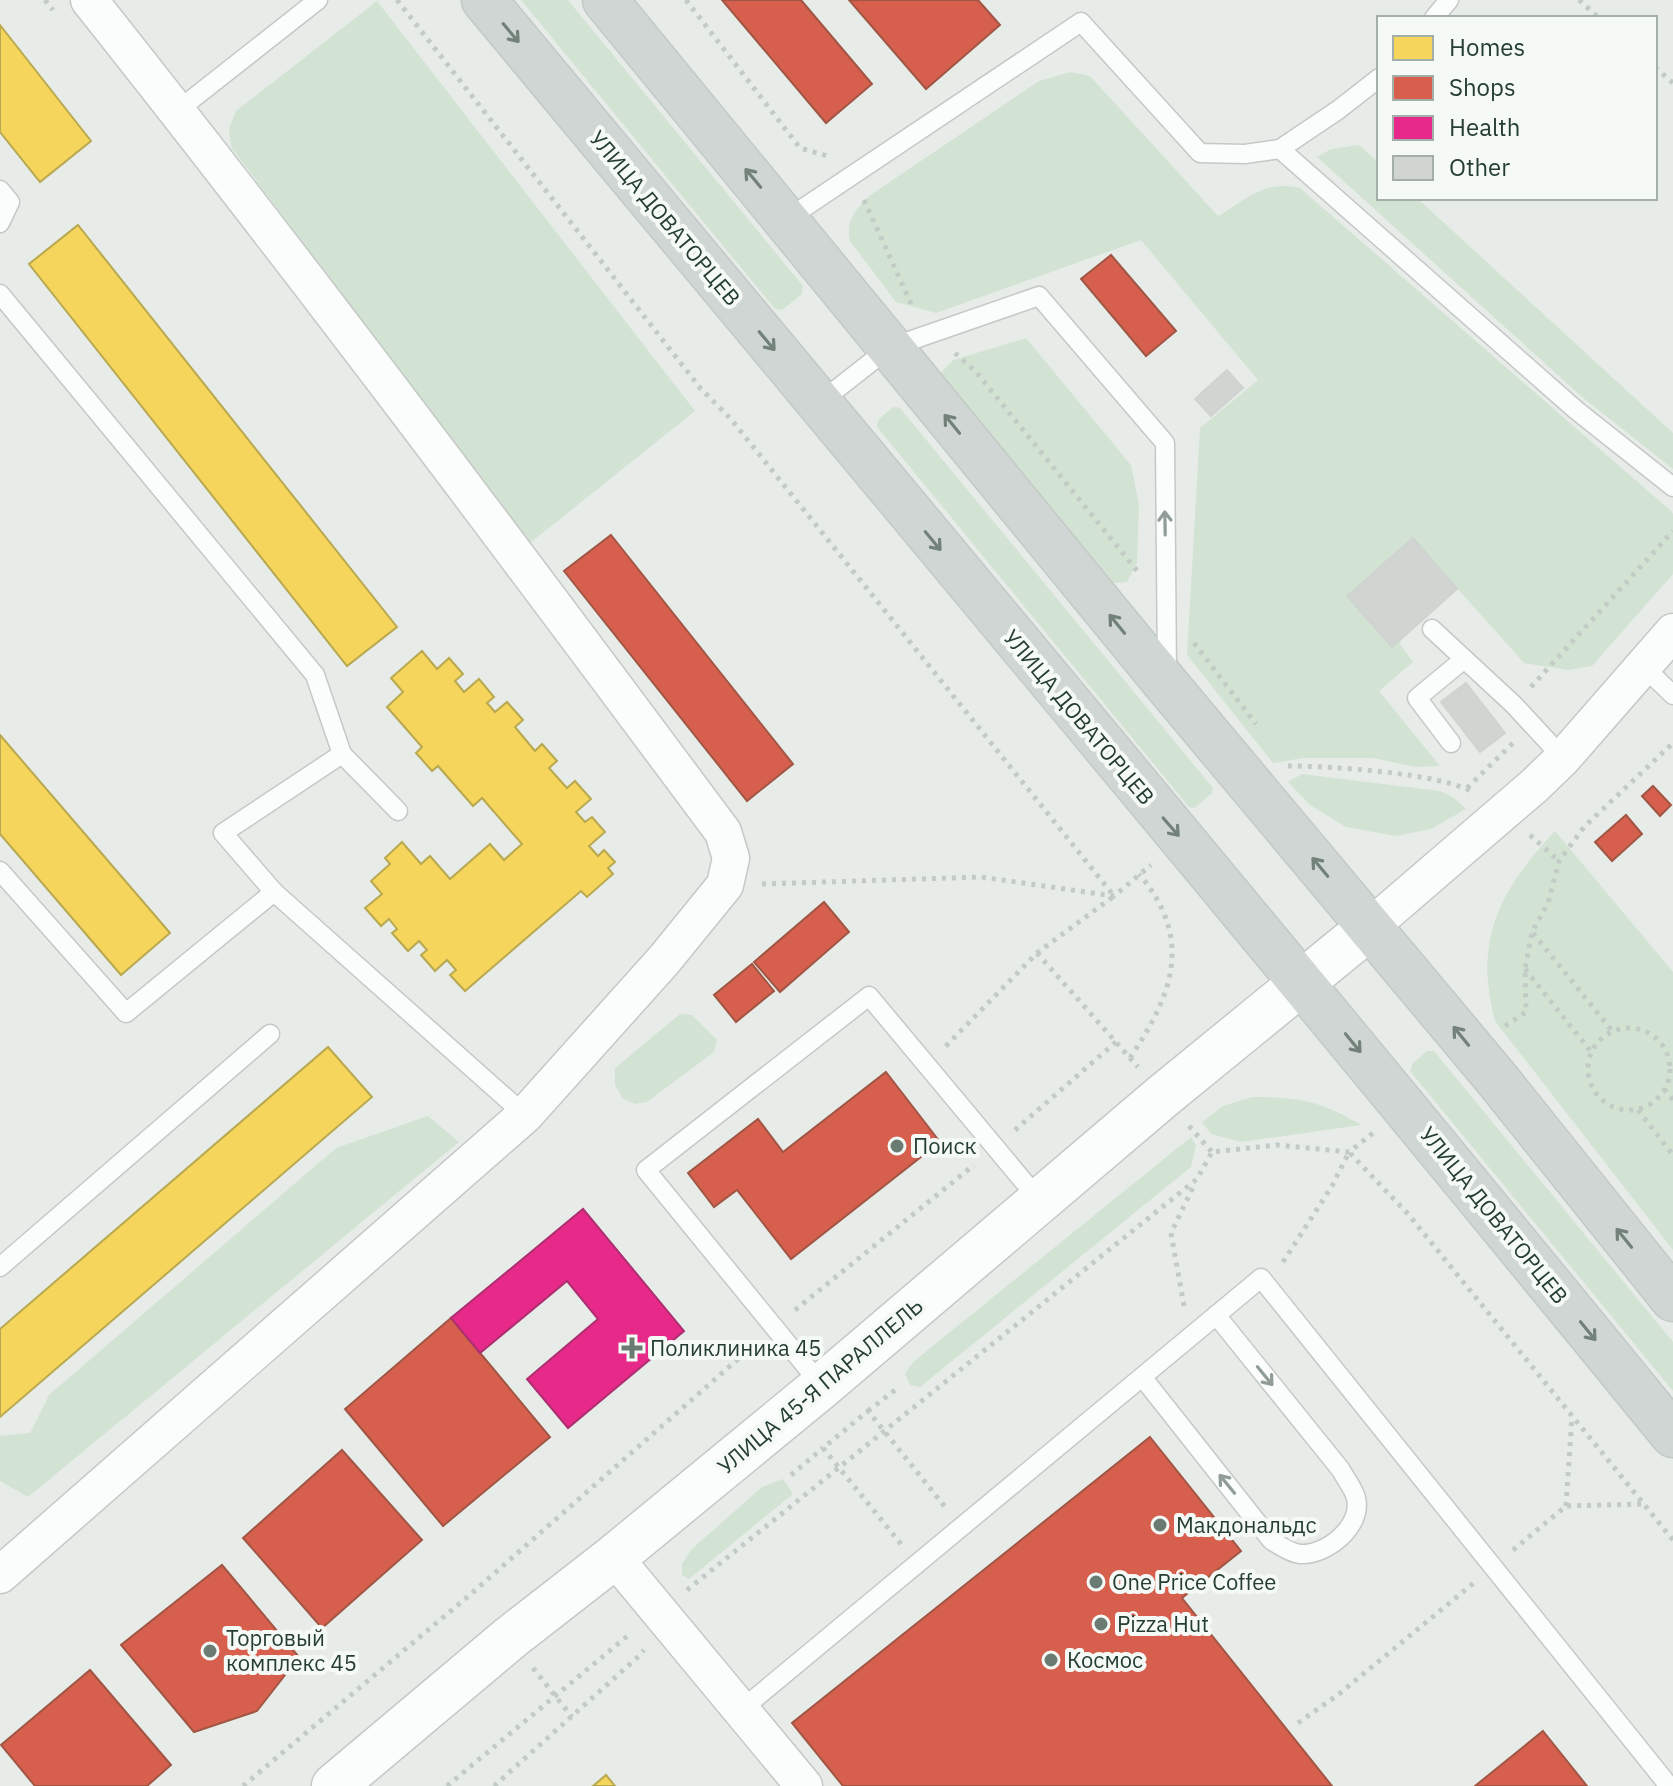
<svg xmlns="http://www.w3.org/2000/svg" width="1673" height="1786" font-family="'IBM Plex Sans',sans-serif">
<rect width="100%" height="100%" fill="#e7ece9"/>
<g fill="#d2e3d3">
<polygon points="521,0 568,0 803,286 802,294 782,310 775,309"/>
<polygon points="377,1 695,411 530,543 231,147 229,128 236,111"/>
<path d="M1070,72L1090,76L1218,216C1248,198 1264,180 1300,188L1671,511L1673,514V574L1592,666L1568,670L1524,663L1413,539L1347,596L1391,646L1398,641L1413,662L1379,691L1440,766L1415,767L1373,758H1304L1273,763L1187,655L1200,428L1258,380L1141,240L936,313L896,302L850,241C845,220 857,207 872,194L1039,81Z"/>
<polygon points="1359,145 1379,163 1379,198 1417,198 1673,433 1673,469 1582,397 1317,157 1331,149"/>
<polygon points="1026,338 1131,465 1139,505 1137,563 1127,582 1114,583 940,374 953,360"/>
<polygon points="893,407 900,408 1213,788 1212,793 1195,808 1189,807 877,427 878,420"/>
<polygon points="1302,774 1440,791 1454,798 1466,809 1431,829 1396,836 1346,827 1310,805 1288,782"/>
<path d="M1555,831L1673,972V1250L1495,1021C1473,939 1500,890 1555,831Z"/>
<polygon points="680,1014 692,1015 717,1040 714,1052 647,1102 635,1104 623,1099 615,1085 615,1068"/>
<polygon points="1427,1051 1434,1051 1673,1342 1673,1391 1410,1071 1413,1063"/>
<path d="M1252,1097C1299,1097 1320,1101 1361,1125L1241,1142L1211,1134L1202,1122L1223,1106Z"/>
<polygon points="428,1116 459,1142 28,1497 0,1481 0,1436 30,1433 49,1395 336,1148"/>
<polygon points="1191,1137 1196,1145 1191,1167 920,1387 910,1385 905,1374 913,1362"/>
<polygon points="783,1479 793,1494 689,1579 682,1575 682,1564 692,1549 762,1487"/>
</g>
<g fill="#f6d55c" stroke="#b8a84f" stroke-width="2">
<polygon points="0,25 91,141 40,182 0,132"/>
<polygon points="78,225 397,627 347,666 29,264"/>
<polygon points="422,651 437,669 449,658 463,674 455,681 464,692 479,679 494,697 487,703 495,712 507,702 523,720 515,727 535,751 542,744 557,761 549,768 567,788 575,781 591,799 576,812 585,822 592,817 605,832 589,846 598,856 604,850 615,862 608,868 613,874 587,897 581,891 465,991 450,975 456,970 447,960 435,971 421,955 427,950 419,941 408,951 392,933 397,929 389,919 381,926 365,908 382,894 371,881 390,864 385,858 402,842 421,864 430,856 450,879 490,844 504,860 522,844 482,798 473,806 438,766 432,771 416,753 422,747 387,707 403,692 391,678"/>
<polygon points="0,735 170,933 121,975 0,834"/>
<polygon points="328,1047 372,1097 0,1417 0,1329"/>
<polygon points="606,1775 615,1786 593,1786"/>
</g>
<g fill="#d6604d" stroke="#a15645" stroke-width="2">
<polygon points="722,0 801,0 872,84 826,123"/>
<polygon points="849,0 978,0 1000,25 926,89"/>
<polygon points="1111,255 1176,331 1146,356 1081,279"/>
<polygon points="611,535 793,764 747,801 564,571"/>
<polygon points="1653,786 1671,805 1660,816 1642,796"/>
<polygon points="1626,815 1642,834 1612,861 1595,842"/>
<polygon points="824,902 849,932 780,992 754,962"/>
<polygon points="752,964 774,991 736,1022 714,995"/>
<polygon points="886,1072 940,1142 791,1259 737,1190 714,1207 688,1173 758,1119 783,1152"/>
<polygon points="451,1318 550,1437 443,1526 345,1409"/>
<polygon points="1150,1437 1241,1551 1182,1598 1332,1786 843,1786 792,1723"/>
<polygon points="342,1450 422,1540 322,1628 243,1538"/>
<polygon points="222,1565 299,1657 257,1711 194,1732 121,1645"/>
<polygon points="90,1670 171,1765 147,1786 35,1786 1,1745"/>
<polygon points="1543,1731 1587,1786 1475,1786"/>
</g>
<polygon fill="#e7298a" stroke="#ad2f70" stroke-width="2" points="583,1209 684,1331 568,1428 527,1379 598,1319 567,1281 480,1353 451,1318"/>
<g fill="#d0d5d2" stroke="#d0d4d1" stroke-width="2">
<polygon points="1227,370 1243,388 1211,416 1195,399"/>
<polygon points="1413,538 1457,589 1392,647 1347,596"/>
<polygon points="1466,683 1505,733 1480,752 1441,702"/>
</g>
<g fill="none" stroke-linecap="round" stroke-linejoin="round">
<g stroke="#c4c9c6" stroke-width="21">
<g id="service">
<polyline points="1434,18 1449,0"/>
<polyline points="177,111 318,0"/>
<polyline points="1280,149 1338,110 1379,78"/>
<polyline points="0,190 10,202 0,223"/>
<polyline points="787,219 1081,22 1200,153 1245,154 1280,149 1576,410 1673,487"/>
<polyline points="0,294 315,675 342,754 223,833 274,892 525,1115"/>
<polyline points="819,403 889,348 1039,296 1165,443 1167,674"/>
<polyline points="1432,629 1514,705 1563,758"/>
<polyline points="1644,667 1673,695"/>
<polyline points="1451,743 1417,698 1463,660"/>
<polyline points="342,754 398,811"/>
<polyline points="0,871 126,1013 274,892"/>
<polyline points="0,1267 270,1034"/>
<path d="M1143,1378L1271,1540C1279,1545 1290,1553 1300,1554C1326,1556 1363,1526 1356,1498C1354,1489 1345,1478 1341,1470L1216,1315"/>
<polyline points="822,1386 646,1170 869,996 1040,1201"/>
<polyline points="741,1710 1261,1278 1669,1786"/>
</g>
</g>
<g stroke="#c4c9c6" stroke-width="39">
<g id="minor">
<polyline points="1370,927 1534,786 1563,758 1673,632"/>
<polyline points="614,1557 804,1786"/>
<path d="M0,1575L525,1115L664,960L725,885L731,858L723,832C515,553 306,273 89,0"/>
</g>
</g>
<g stroke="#c3c9c6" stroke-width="47">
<polyline id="secondary" points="334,1786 510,1638 614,1557 822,1386 1163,1096 1370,927"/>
</g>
<g stroke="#c3cac6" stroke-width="47">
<g id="primary">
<path d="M484,0C881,478 1280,953 1673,1435"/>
<polyline points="605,0 1167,685 1496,1078 1673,1299"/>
</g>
</g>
<g stroke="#c3cbc6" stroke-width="5" stroke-dasharray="4 6" stroke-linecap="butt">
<polyline points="45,0 53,10"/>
<polyline points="397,0 701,389 730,418 1114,896 1037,953 944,1048"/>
<polyline points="686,0 800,148 831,157"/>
<polyline points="1579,0 1599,18"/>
<polyline points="1655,67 1673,83"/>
<polyline points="864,200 913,308"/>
<polyline points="955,353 977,373 1138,572"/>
<polyline points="1194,643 1256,724"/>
<polyline points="1531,687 1673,531"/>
<path d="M1288,766C1327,766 1444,773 1474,793"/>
<polyline points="1467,788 1514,742"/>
<polyline points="1530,835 1559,861"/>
<polyline points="762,884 981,877 1114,896 1151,865"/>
<polyline points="1533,933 1613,1032"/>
<polyline points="1037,953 1138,1067"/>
<polyline points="1525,969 1592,1053"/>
<polyline points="1505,1026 1526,1012 1525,969 1532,932 1548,903 1559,861 1584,827 1673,743"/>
<circle cx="1629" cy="1069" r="41"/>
<path d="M1130,1058C1173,994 1194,939 1139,874"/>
<polyline points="1664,1089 1673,1100"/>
<polyline points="1638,1110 1673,1155"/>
<polyline points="1189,1126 1212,1152"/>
<polyline points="1015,1130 1116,1042"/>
<polyline points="1283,1262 1332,1186 1349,1152 1408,1214 1673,1540"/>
<polyline points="1184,1306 1171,1233 1195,1183"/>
<polyline points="795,1310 974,1165"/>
<polyline points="868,1411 899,1387"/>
<polyline points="791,1475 823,1448"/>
<polyline points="1566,1506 1572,1416"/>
<polyline points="901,1544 823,1448 868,1411 946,1508"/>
<polyline points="1513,1550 1566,1506 1643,1504"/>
<polyline points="687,1590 1197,1179 1212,1152 1277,1145 1349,1152 1373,1133"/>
<polyline points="533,1668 572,1717"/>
<polyline points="1298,1723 1339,1694 1475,1582"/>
<polyline points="243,1786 472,1593 754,1345"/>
<polyline points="447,1786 631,1633"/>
<polyline points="494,1786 639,1656 644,1650"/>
</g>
<use href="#service" stroke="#fbfcfc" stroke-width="18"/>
<use href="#minor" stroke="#fbfcfc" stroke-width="36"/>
<use href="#secondary" stroke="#fbfcfc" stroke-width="44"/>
<use href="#primary" stroke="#d0d6d3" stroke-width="44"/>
</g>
<defs><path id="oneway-shaft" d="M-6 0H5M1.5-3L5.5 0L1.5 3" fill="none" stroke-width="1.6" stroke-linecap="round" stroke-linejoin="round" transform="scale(2)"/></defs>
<g stroke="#72827a">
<use href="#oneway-shaft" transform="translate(511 33) rotate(50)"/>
<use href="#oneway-shaft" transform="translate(753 178) rotate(-130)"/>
<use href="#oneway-shaft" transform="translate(767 341) rotate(50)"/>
<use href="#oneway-shaft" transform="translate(952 424) rotate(-129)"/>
<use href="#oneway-shaft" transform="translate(933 541) rotate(50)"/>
<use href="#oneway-shaft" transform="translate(1117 624) rotate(-129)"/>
<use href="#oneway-shaft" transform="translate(1171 827) rotate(49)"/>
<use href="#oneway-shaft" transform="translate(1320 867) rotate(-130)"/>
<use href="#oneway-shaft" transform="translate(1461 1036) rotate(-129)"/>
<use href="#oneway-shaft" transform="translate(1353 1043) rotate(51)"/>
<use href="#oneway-shaft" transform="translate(1624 1238) rotate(-129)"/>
<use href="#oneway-shaft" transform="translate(1588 1331) rotate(51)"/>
</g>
<g stroke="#909d97">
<use href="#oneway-shaft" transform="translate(1165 523) rotate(-91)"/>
<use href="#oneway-shaft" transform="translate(1265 1376) rotate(51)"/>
<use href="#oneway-shaft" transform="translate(1227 1484) rotate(-129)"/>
</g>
<g fill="#6a7b72" stroke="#f6faf7" stroke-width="3">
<circle cx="897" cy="1146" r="8"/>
<path d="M628 1336h8v8h8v8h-8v8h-8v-8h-8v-8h8z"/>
<circle cx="1160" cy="1525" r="8"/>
<circle cx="1096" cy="1582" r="8"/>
<circle cx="1101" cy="1624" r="8"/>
<circle cx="210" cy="1651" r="8"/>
<circle cx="1051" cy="1660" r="8"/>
</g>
<g text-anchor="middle" stroke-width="8" stroke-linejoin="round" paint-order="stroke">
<g font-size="22" fill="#263e32" stroke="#f6faf7">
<text transform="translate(665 218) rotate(50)" y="8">УЛИЦА ДОВАТОРЦЕВ</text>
<text transform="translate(1079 717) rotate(50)" y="8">УЛИЦА ДОВАТОРЦЕВ</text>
<text transform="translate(1494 1215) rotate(51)" y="8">УЛИЦА ДОВАТОРЦЕВ</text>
<text transform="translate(820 1386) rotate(-40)" y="8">УЛИЦА 45-Я ПАРАЛЛЕЛЬ</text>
</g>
<g font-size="22" fill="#263e32" stroke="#f6faf7" text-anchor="start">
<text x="913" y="1154">Поиск</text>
<text x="650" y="1356">Поликлиника 45</text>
<text x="1176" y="1533">Макдональдс</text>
<text x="1112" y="1590">One Price Coffee</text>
<text x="1117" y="1632">Pizza Hut</text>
<text x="226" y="1646">Торговый<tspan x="226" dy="25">комплекс 45</tspan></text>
<text x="1067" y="1668">Космос</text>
</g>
</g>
<rect x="1377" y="16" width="280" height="184" fill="#f6faf7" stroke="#a3afa8" stroke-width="2"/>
<rect x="1393" y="36" width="40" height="24" fill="#f6d55c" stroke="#a3afa8" stroke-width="2"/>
<text x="1449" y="56" font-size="24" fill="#263e32">Homes</text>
<rect x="1393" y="76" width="40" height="24" fill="#d6604d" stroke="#a3afa8" stroke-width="2"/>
<text x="1449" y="96" font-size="24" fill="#263e32">Shops</text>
<rect x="1393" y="116" width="40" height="24" fill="#e7298a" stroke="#a3afa8" stroke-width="2"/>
<text x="1449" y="136" font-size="24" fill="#263e32">Health</text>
<rect x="1393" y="156" width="40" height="24" fill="#d0d5d2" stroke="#a3afa8" stroke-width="2"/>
<text x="1449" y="176" font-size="24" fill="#263e32">Other</text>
</svg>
